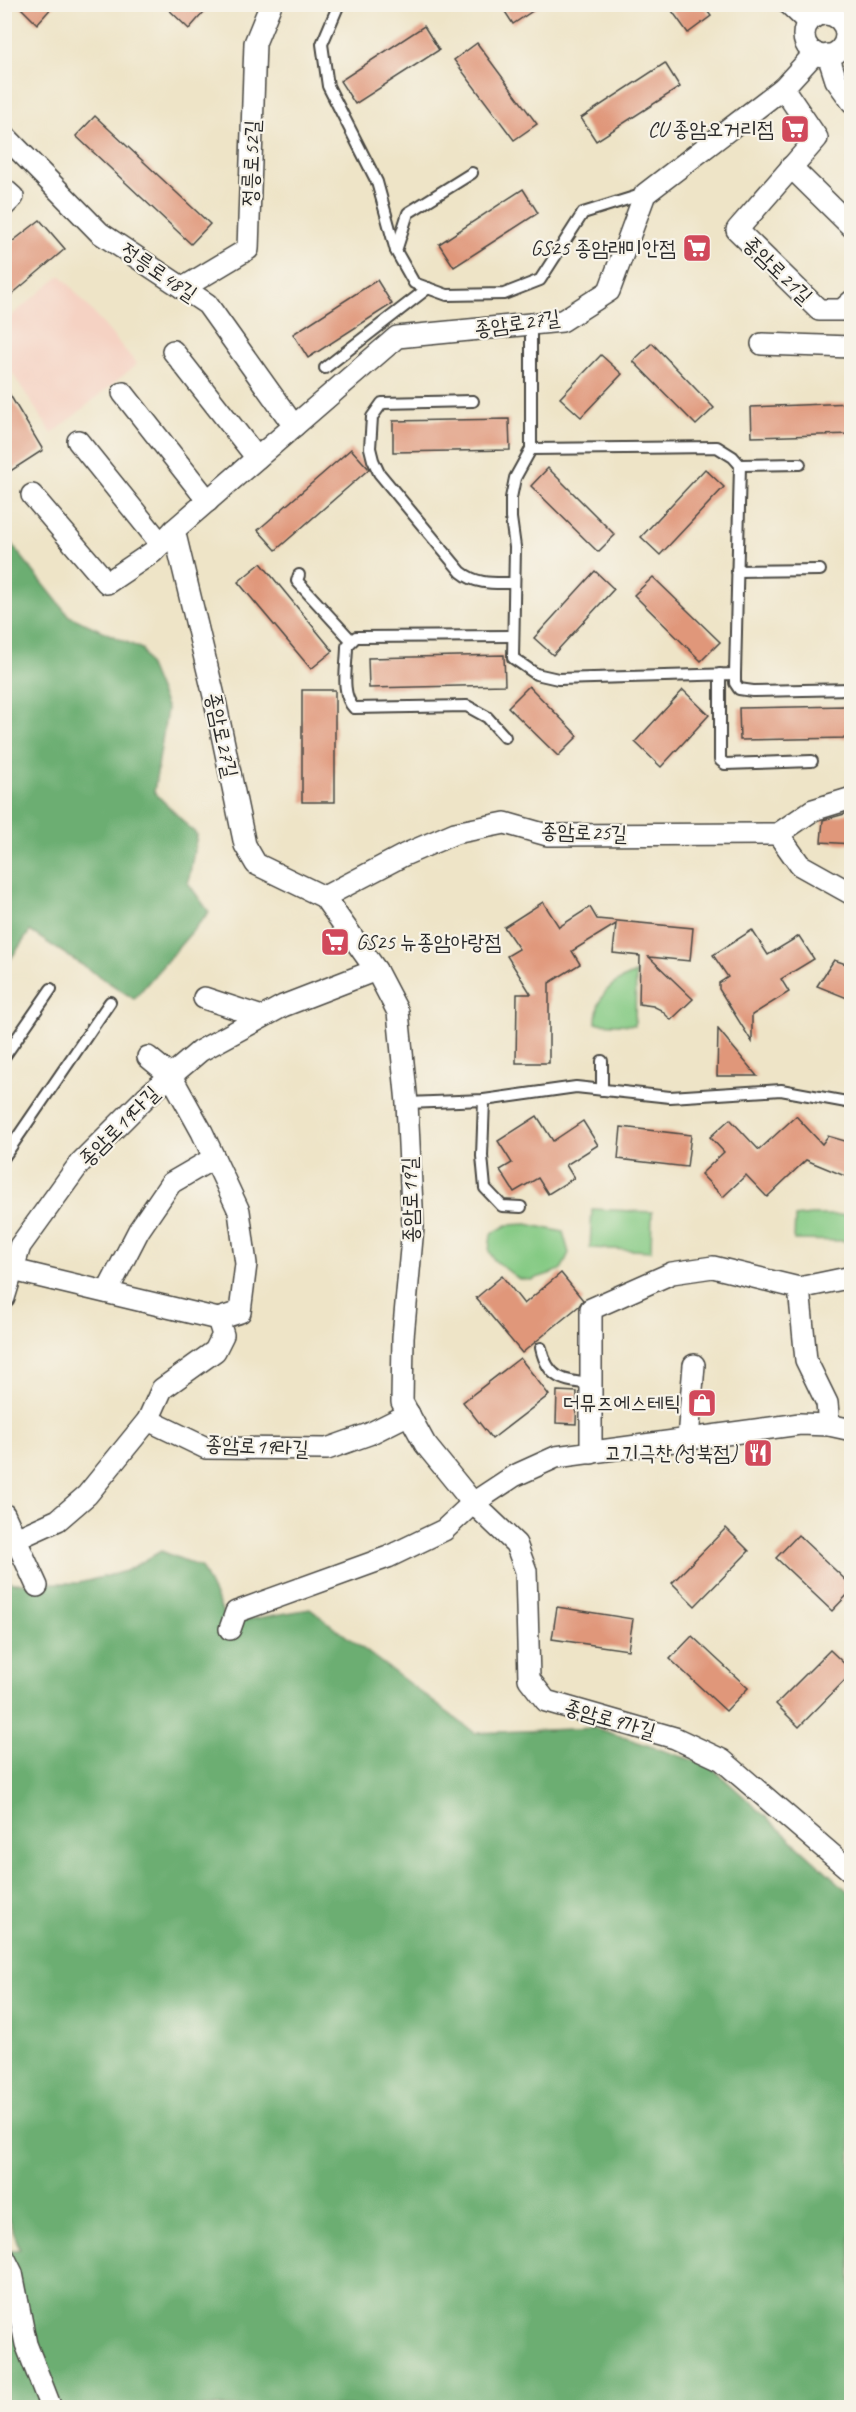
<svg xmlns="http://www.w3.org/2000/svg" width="856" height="2412" font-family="Caveat,'Poor Story',sans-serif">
<rect width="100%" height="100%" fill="#f7f3e8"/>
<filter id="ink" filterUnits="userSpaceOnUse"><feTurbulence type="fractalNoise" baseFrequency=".0167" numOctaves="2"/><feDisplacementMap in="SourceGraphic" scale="12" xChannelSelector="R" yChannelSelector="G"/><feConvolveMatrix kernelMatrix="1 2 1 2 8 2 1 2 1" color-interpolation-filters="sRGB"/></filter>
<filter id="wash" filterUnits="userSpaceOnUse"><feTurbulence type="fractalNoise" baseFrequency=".008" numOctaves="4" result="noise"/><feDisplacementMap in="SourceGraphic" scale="24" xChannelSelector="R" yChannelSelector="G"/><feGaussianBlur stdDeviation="1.35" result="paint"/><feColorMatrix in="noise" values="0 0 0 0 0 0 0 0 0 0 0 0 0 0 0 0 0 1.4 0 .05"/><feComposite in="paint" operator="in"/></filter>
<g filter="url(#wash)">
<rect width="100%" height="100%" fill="#eee4c7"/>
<polygon fill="#f5d2c3" points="61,275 137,364 52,434 5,362 5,321"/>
<g fill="#85ca84" stroke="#587a58" stroke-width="1.5">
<path d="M636,973L635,1025L596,1023C596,995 610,982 636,973Z"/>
<polygon points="592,1209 652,1212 651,1251 590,1248"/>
<polygon points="811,1215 851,1215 851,1241 794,1240 795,1217"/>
<polygon points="527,1224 563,1232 569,1253 561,1270 531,1280 519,1279 494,1260 489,1251 491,1234 507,1225"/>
</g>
<g fill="#6cae72" stroke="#4c6c4e" stroke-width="1.5">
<polygon points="5,536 69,616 142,649 167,709 154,792 197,835 188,883 209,912 134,999 30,931 5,967"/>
<polygon points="161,1551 201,1567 228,1623 310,1609 475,1733 596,1728 710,1766 851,1894 851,2407 5,2407 5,2253 20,2249 5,2211 5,1579 13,1583 79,1583 126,1571"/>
</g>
<g id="blocks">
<g fill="#e0977a">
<polygon points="17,4 55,4 37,24"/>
<polygon points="163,4 211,4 189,29"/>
<polygon points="500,4 543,4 513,24"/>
<polygon points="667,4 702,4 711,16 688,33"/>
<polygon points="424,26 439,50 355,104 340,81"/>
<polygon points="477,43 537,124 514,140 454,60"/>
<polygon points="665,63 680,87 596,141 581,118"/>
<polygon points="95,116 210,224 191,244 76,136"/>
<polygon points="523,189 538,213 454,267 439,244"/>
<polygon points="40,220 65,249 4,301 4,248"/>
<polygon points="377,280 392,304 308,358 293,334"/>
<polygon points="652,343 714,408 696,425 633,361"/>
<polygon points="601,355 622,374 581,417 560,398"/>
<polygon points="4,385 43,450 9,472 4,464"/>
<polygon points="852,403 852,434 752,437 751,407"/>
<polygon points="509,419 510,450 393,452 393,421"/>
<polygon points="351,449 369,469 276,550 258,530"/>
<polygon points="548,468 615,535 598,552 531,486"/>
<polygon points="705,469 724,487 660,555 641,537"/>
<polygon points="261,563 333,651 311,669 238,582"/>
<polygon points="595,571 614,589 553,655 534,638"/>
<polygon points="653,577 720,642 701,661 634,595"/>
<polygon points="504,655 505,685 369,688 368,658"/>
<polygon points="529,686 578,736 558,756 508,707"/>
<rect x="302" y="690" width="33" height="112"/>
<polygon points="683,690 709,715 661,767 635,742"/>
<polygon points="846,706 847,738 740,740 739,708"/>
<polygon points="852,812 852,844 821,842 823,820"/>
<polygon points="543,902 559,927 590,907 597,919 693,928 690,961 649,957 693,999 671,1020 661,1010 653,1006 639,1004 640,956 613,953 616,924 572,951 580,964 549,983 549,1063 516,1063 517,994 531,994 507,956 519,949 504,927"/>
<polygon points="752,930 768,955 799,936 814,959 781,979 789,992 752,1015 752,1042 719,989 719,983 728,977 713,955"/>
<polygon points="834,960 852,966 852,1000 817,986"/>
<polygon points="718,1029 757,1076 717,1076"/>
<polygon points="537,1116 553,1141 583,1121 598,1145 566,1165 574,1178 548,1194 538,1178 514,1192 500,1170 512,1163 498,1141"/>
<polygon points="796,1116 822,1144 828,1136 852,1143 852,1179 806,1160 767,1197 746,1175 723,1197 701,1174 724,1152 710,1137 730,1119 759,1150"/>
<polygon points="621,1127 691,1135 687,1167 618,1159"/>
<polygon points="561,1273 583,1300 579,1306 522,1353 476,1298 502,1276 524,1304"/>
<polygon points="520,1358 549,1395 492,1439 463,1402"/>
<polygon points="557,1391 577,1392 576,1424 556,1423"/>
<polygon points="726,1528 749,1551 695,1606 672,1583"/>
<polygon points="798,1535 852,1586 852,1590 832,1611 776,1558"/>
<polygon points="557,1607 633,1619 628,1650 552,1639"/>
<polygon points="692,1636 748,1688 726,1711 670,1659"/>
<polygon points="830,1650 852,1671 852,1673 799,1727 776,1704"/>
</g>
</g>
</g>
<g filter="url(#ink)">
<use href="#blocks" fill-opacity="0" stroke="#484742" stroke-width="1.5"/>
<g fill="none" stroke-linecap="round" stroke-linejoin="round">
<g stroke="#484742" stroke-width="14">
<g id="service">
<polyline points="339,4 322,44 328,86 377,182 396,251"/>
<polyline points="472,173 408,213 396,251 414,283 447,295 504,294 540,280 583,213 644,194"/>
<polyline points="531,324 531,449 717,447 733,457 740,465 735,674 735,683 739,689 753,691 852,689"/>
<polyline points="325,368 428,288"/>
<path d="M473,401L382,403L372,417L370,448L373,460L379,473L461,572C477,585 494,583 514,583"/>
<polyline points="531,449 515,478 511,498 511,518 515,547 513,658 536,674 558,679 735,674"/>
<polyline points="740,465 800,464"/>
<polyline points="737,571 820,570"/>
<polyline points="299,575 297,581 351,640"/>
<polyline points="720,674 720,760 725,764 812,761"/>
<path d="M505,737L487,717L467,706L354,708C340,694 347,665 347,646L356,637L512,636"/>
<polyline points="4,1057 51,989"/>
<polyline points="602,1061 602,1090"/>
<polyline points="484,1100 482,1156 485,1188 502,1206 521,1207"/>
<polyline points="407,1103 484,1100 576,1087 670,1097 781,1090 852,1103"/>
<polyline points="4,1157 110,1002"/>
<path d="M541,1348C548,1379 563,1381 591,1384"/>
</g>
</g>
<g stroke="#484742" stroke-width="24">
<g id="minor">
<polyline points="789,4 808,22"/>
<circle cx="825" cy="35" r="21"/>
<polyline points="828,55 836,80 852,102"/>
<polyline points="783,88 817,138 737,230 819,310 842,310 852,301"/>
<polyline points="4,135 100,233 207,304 294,426"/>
<polyline points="791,167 852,227"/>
<polyline points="4,189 13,197 4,206"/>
<polyline points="183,288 248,249 255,43 271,4"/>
<polyline points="762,344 852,347"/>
<polyline points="173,351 257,458"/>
<polyline points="123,393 208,501"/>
<polyline points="78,441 161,544"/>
<polyline points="32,495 107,583 153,552 174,530 397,337 562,321 609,291 645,194 783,88 815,53"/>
<polyline points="174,530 214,696 245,845 256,864 324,897 376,970 398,1012 407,1103 413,1227 403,1337 402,1402 425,1444 473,1503 516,1544 526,1571 529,1679 546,1701 675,1738 722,1760 852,1872"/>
<polyline points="778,834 800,865 852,894"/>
<polyline points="324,897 404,855 455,833 505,823 547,835 778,834 813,810 852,798"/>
<polyline points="204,998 262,1017"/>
<polyline points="148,1057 171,1076 202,1132 239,1211 246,1264 240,1312 218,1319"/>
<polyline points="13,1270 218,1319"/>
<polyline points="799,1288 806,1360 827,1403 829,1425"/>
<polyline points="107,1292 139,1230 171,1183 214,1158"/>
<polyline points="4,1298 20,1246 80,1163 146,1097 200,1051 283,1006 376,970"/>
<polyline points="218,1319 223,1335 215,1351 162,1389 148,1420 206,1448 327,1449 369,1434 409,1414"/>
<polyline points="688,1439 694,1365"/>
<polyline points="591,1453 591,1309 672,1273 713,1267 799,1288 852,1277"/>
<polyline points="4,1514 37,1586"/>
<polyline points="16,1539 58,1520 87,1495 148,1420"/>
<polyline points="230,1629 236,1612 388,1557 444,1530 473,1503 514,1476 556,1457 800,1424 829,1425 852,1430"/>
<polyline points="4,2257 12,2273 26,2344 51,2408"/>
</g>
</g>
<use href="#service" stroke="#fff" stroke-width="10"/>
<use href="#minor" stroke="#fff" stroke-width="21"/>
</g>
</g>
<defs>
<g id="supermarket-square" transform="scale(1.5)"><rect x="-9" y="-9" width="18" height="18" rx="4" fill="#d1495b" stroke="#f7f3e8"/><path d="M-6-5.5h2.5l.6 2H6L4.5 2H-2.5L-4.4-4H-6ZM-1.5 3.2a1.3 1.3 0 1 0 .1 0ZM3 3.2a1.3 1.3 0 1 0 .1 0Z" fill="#fff"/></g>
<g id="shop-square" transform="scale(1.5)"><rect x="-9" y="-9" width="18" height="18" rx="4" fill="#d1495b" stroke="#f7f3e8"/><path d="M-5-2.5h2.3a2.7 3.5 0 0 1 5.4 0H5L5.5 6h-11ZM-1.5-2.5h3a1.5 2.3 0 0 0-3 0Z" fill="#fff"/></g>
<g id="restaurant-square" transform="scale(1.5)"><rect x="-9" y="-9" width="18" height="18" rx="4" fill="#d1495b" stroke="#f7f3e8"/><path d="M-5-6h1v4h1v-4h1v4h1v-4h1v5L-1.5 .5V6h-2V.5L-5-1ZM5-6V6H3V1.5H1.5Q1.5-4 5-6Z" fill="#fff"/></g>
</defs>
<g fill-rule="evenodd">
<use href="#supermarket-square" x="795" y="129"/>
<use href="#supermarket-square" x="697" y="248"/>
<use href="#supermarket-square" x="335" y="942"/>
<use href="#shop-square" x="702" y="1403"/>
<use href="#restaurant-square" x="758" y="1453"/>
</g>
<g text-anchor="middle" stroke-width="4.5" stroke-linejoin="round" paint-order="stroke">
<g font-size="21" fill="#2b2b2b" stroke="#f7f3e8" text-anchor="end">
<text x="774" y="136">CU 종암오거리점</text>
<text x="676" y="255">GS25 종암래미안점</text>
<text x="356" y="949" text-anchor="start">GS25 뉴종암아랑점</text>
<text x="681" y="1410">더뮤즈에스테틱</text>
<text x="737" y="1460">고기극찬(성북점)</text>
</g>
<g font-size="21" fill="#2b2b2b" stroke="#f7f3e8">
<text transform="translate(251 163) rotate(-88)" y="7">정릉로52길</text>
<text transform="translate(778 270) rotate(44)" y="7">종암로21길</text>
<text transform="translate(159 272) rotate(34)" y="7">정릉로48길</text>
<text transform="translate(517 323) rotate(-8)" y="7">종암로27길</text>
<text transform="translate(222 735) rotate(78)" y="7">종암로27길</text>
<text transform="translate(584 832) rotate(2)" y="7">종암로25길</text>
<text transform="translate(119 1126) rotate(-45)" y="7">종암로19다길</text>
<text transform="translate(410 1200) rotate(-91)" y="7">종암로19길</text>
<text transform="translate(257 1446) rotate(3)" y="7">종암로19라길</text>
<text transform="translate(610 1719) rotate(16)" y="7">종암로9가길</text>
</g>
</g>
<rect width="856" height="2412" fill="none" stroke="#f7f3e8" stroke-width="24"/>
</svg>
